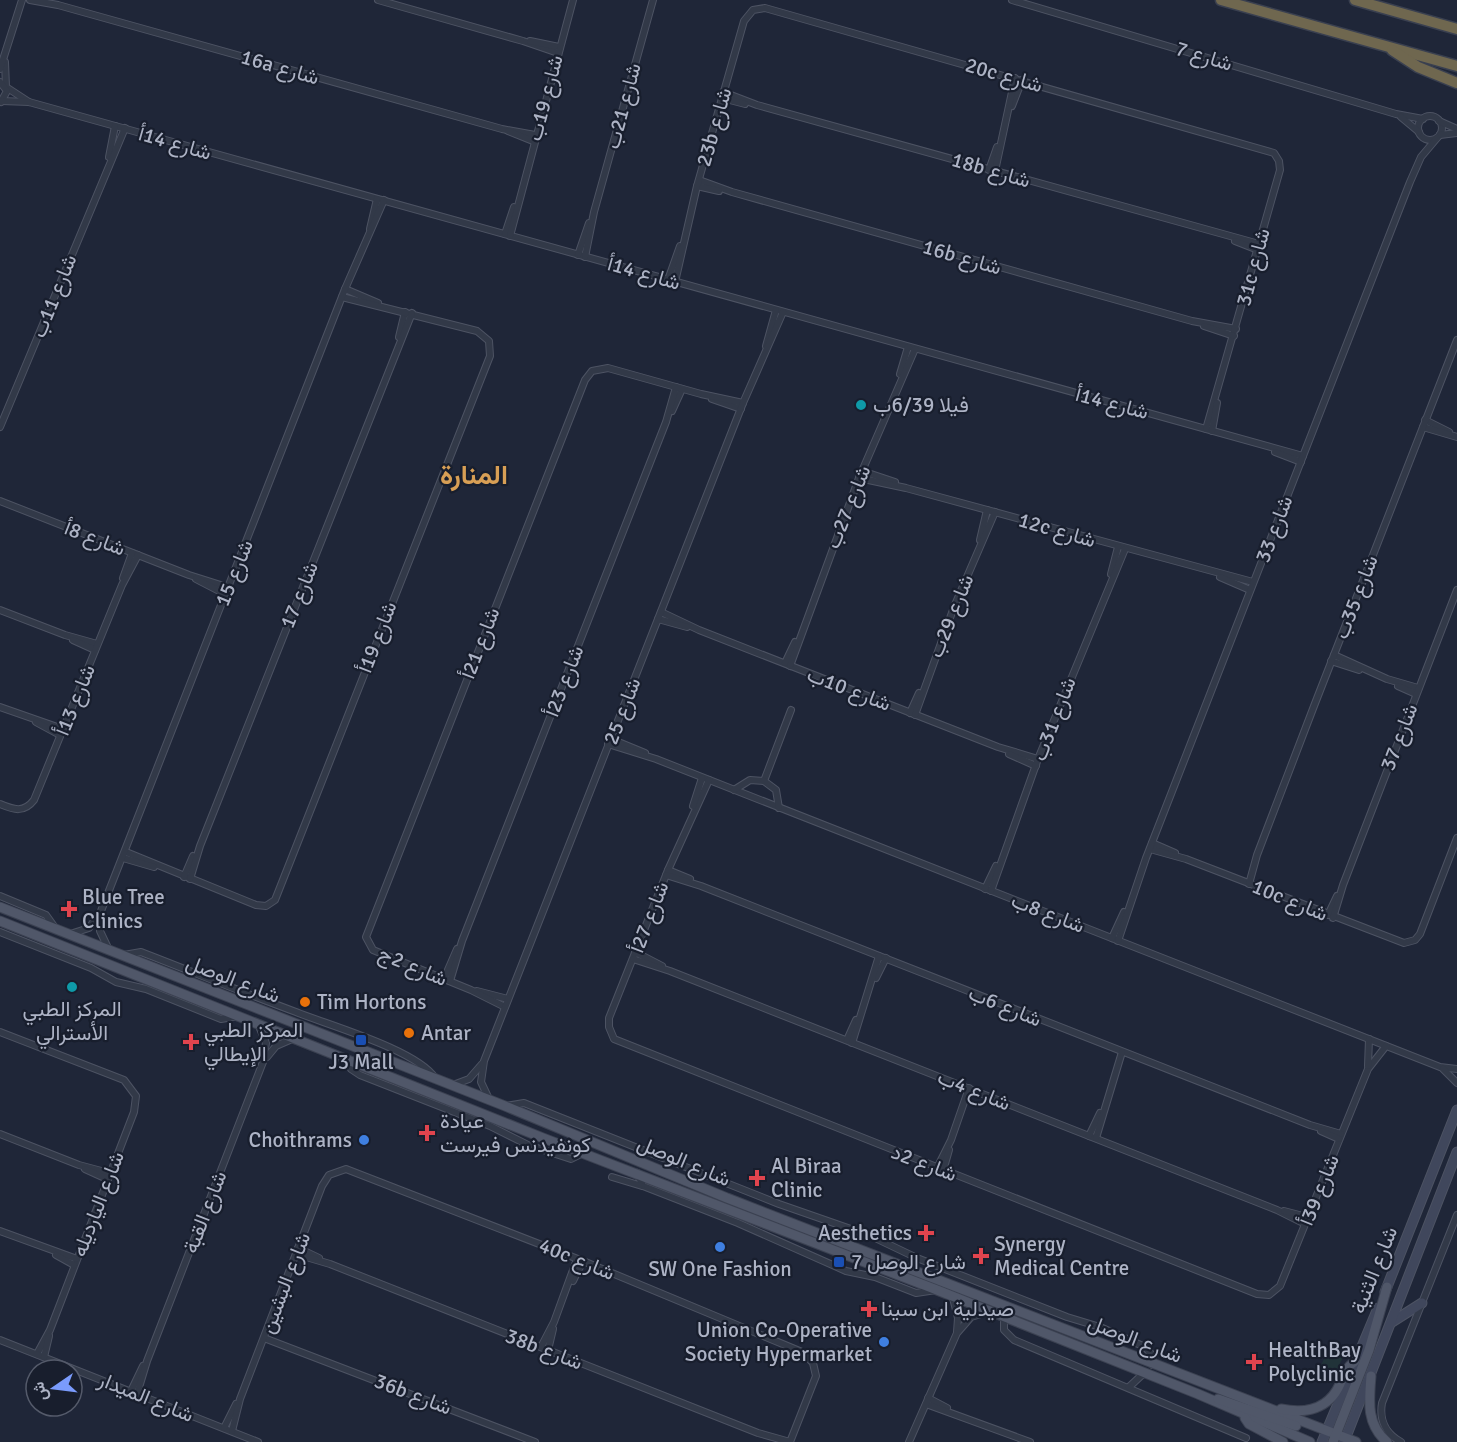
<svg xmlns="http://www.w3.org/2000/svg" width="1457" height="1442" font-family="Signika,Vazirmatn,sans-serif">
<rect width="100%" height="100%" fill="#1f2638"/>
<polygon fill="#213339" points="1333,1341 1347,1348 1331,1384 1316,1375"/>
<g fill="none" stroke-linecap="round" stroke-linejoin="round">
<g stroke="#4d5363" stroke-width="8">
<g id="minor">
<polyline points="30,0 58,5 502,129 535,135"/>
<polyline points="378,0 523,41 558,53"/>
<polyline points="1012,0 1396,114 1423,119"/>
<polyline points="530,41 559,47"/>
<polyline points="5,62 6,87 29,102"/>
<polyline points="0,69 22,0"/>
<polyline points="0,82 7,91 1,102"/>
<polyline points="723,92 757,105 1259,244"/>
<polyline points="722,98 745,104"/>
<polyline points="2,101 29,102 1303,456"/>
<polyline points="1012,106 1022,80"/>
<circle cx="1430" cy="128" r="12"/>
<polyline points="1401,117 1419,132"/>
<polyline points="1439,121 1457,129"/>
<polyline points="508,131 533,141"/>
<polyline points="1440,135 1457,133"/>
<polyline points="109,157 115,126"/>
<polyline points="989,170 997,147"/>
<polyline points="995,171 1015,78"/>
<polyline points="699,180 732,192 1192,321 1236,329"/>
<polyline points="697,186 719,191"/>
<polyline points="370,229 377,199"/>
<polyline points="505,234 514,207"/>
<polyline points="510,236 573,0"/>
<polyline points="1235,241 1258,250"/>
<polyline points="578,255 589,223"/>
<polyline points="585,257 594,212 653,0"/>
<polyline points="668,280 680,246"/>
<polyline points="675,282 697,186 744,21 753,10 765,8 1274,153 1279,161 1280,170 1206,429"/>
<polyline points="345,289 378,303"/>
<polyline points="1204,326 1234,336"/>
<polyline points="399,337 405,312"/>
<polyline points="766,346 776,310"/>
<polyline points="900,374 908,347"/>
<polyline points="712,399 741,409"/>
<polyline points="672,411 682,389"/>
<polyline points="1425,420 1449,432"/>
<polyline points="0,427 125,128"/>
<polyline points="1423,427 1457,437"/>
<polyline points="1212,431 1217,403"/>
<polyline points="1275,452 1301,462"/>
<polyline points="862,471 895,482"/>
<polyline points="859,478 906,488 1253,582"/>
<polyline points="0,501 189,575 227,587"/>
<polyline points="980,540 987,510"/>
<polyline points="1111,574 1118,547"/>
<polyline points="1220,577 1250,590"/>
<polyline points="123,578 132,553"/>
<polyline points="196,579 225,594"/>
<polyline points="0,610 65,635 97,644"/>
<polyline points="661,612 699,630 998,747 1038,759"/>
<polyline points="658,619 687,627"/>
<polyline points="73,640 95,650"/>
<polyline points="1334,655 1387,679 1418,688"/>
<polyline points="1331,661 1359,670"/>
<polyline points="785,663 795,642"/>
<polyline points="790,666 859,478 915,349"/>
<polyline points="1398,686 1416,694"/>
<polyline points="0,707 63,729"/>
<polyline points="910,713 919,693"/>
<polyline points="915,715 954,607 995,512"/>
<polyline points="36,722 60,735"/>
<polyline points="611,739 645,753"/>
<polyline points="608,744 656,759 1440,1067 1457,1069"/>
<polyline points="1009,754 1036,766"/>
<polyline points="709,780 668,870 609,1018 609,1027 614,1039 1257,1294 1269,1295 1280,1286 1368,1069 1386,1046"/>
<polyline points="764,781 791,710"/>
<polyline points="734,790 750,780 764,781 776,790 779,808"/>
<path d="M0,804C14,810 24,813 34,800L122,585L138,555"/>
<polyline points="693,806 702,778"/>
<polyline points="1152,843 1175,853"/>
<polyline points="1150,849 1186,859 1404,943 1415,940 1420,934 1457,838"/>
<polyline points="126,852 256,905 266,906 275,900 490,356 489,341 477,331 342,297"/>
<polyline points="123,858 154,867"/>
<polyline points="668,870 690,879"/>
<polyline points="666,875 701,886 1310,1125 1341,1134"/>
<polyline points="184,877 193,856"/>
<polyline points="190,879 200,846 412,313"/>
<polyline points="1249,884 1257,855 1314,706 1457,340"/>
<polyline points="985,889 996,866"/>
<polyline points="991,891 1038,759 1125,549"/>
<polyline points="0,896 46,915 56,929"/>
<polyline points="101,915 100,931 109,950"/>
<polyline points="1328,915 1337,896"/>
<polyline points="1333,918 1343,885 1457,590"/>
<polyline points="0,932 91,968 116,982 146,989 221,1019 239,1016"/>
<polyline points="70,934 89,928 101,911 345,289 384,200"/>
<polyline points="1112,938 1124,912"/>
<polyline points="1118,941 1146,858 1410,182 1421,157 1437,138"/>
<polyline points="635,952 662,966"/>
<path d="M124,955L141,952C193,972 244,993 296,1012C328,1025 417,1050 435,1078"/>
<polyline points="633,959 670,971 1277,1210 1305,1224"/>
<polyline points="876,978 886,958"/>
<polyline points="444,979 457,949"/>
<polyline points="450,981 462,941 666,422 676,387"/>
<polyline points="477,991 508,999"/>
<polyline points="505,1007 471,990 373,950 366,937 585,380 592,371 608,368 701,394 743,403"/>
<polyline points="0,1032 124,1080 136,1096 134,1112 50,1330 37,1354"/>
<polyline points="847,1040 856,1020"/>
<polyline points="852,1043 879,956"/>
<polyline points="267,1057 276,1046 292,1039"/>
<polyline points="347,1059 351,1069 360,1075 490,1126 528,1145 571,1159 585,1152"/>
<polyline points="1368,1066 1369,1039"/>
<polyline points="1443,1069 1457,1083"/>
<polyline points="453,1085 469,1079 482,1064"/>
<polyline points="489,1099 481,1082 484,1061 743,403 783,312"/>
<polyline points="506,1106 524,1103 779,1204 871,1236 917,1258 1067,1317 1100,1327 1145,1347 1152,1355 1153,1365"/>
<polyline points="1321,1131 1339,1139"/>
<polyline points="0,1134 79,1165 109,1173"/>
<polyline points="1089,1136 1100,1113"/>
<polyline points="1096,1138 1122,1052"/>
<polyline points="937,1168 951,1140 969,1088"/>
<polyline points="85,1169 107,1179"/>
<polyline points="943,1171 949,1150"/>
<polyline points="637,1173 643,1186 738,1223 846,1271 875,1277 916,1293 936,1290"/>
<polyline points="612,1177 642,1186"/>
<polyline points="1284,1211 1307,1217"/>
<polyline points="0,1231 77,1259"/>
<polyline points="298,1248 319,1258"/>
<polyline points="296,1254 330,1264 758,1433 790,1442"/>
<polyline points="56,1255 74,1265"/>
<polyline points="573,1281 583,1261"/>
<polyline points="953,1298 958,1318 957,1332"/>
<polyline points="1004,1318 1004,1330 1014,1340 1246,1438"/>
<polyline points="264,1338 535,1442"/>
<polyline points="0,1340 258,1442"/>
<polyline points="541,1347 554,1322 577,1259"/>
<polyline points="548,1350 553,1329"/>
<polyline points="44,1357 49,1336"/>
<polyline points="1129,1387 1144,1373"/>
<polyline points="131,1391 143,1366"/>
<polyline points="137,1394 147,1361 263,1062 266,1043 258,1024"/>
<polyline points="928,1398 947,1408"/>
<polyline points="926,1404 1030,1442"/>
<polyline points="224,1428 236,1404"/>
<polyline points="232,1431 240,1399 322,1186 329,1175 346,1169 583,1261 802,1352 813,1363 816,1376 790,1442"/>
<polyline points="909,1442 957,1333 971,1317 988,1312"/>
<path d="M1401,1442C1386,1434 1379,1420 1382,1403L1457,1215"/>
</g>
</g>
<g stroke="#4d5363" stroke-width="11">
<g id="secondary">
<polyline points="1385,1292 1457,1110"/>
<polyline points="1392,1322 1422,1303"/>
<polyline points="1322,1442 1378,1308"/>
<polyline points="1344,1442 1457,1152"/>
</g>
</g>
<g stroke="#3c4252" stroke-width="11">
<g id="primary">
<polyline points="0,907 505,1106 727,1198 1356,1442"/>
<polyline points="0,921 543,1138 937,1290 1198,1394 1310,1442"/>
<path d="M1371,1376C1369,1401 1366,1424 1387,1442"/>
<polyline points="1218,1399 1296,1426"/>
<path d="M1281,1409C1306,1414 1329,1409 1340,1384C1344,1373 1346,1368 1355,1361"/>
<polyline points="1245,1418 1249,1424 1283,1442"/>
<polyline points="1333,1442 1369,1350 1387,1287"/>
</g>
</g>
<g stroke="#3a4050" stroke-width="13">
<g id="motorway">
<polyline points="1221,0 1457,66"/>
<polyline points="1355,0 1457,29"/>
<polyline points="1392,50 1418,67 1457,83"/>
</g>
</g>
<use href="#minor" stroke="#323948" stroke-width="6"/>
<use href="#secondary" stroke="#40475c" stroke-width="9"/>
<use href="#primary" stroke="#505769" stroke-width="9"/>
<use href="#motorway" stroke="#6f674f" stroke-width="10"/>
</g>
<g fill="#0f9aa8" stroke="#181e2d" stroke-width="2">
<circle cx="861" cy="405" r="6"/>
<circle cx="72" cy="987" r="6"/>
</g>
<g fill="#e0444e" stroke="#181e2d" stroke-width="2">
<path d="M66 900h6v6h6v6h-6v6h-6v-6h-6v-6h6z"/>
<path d="M188 1033h6v6h6v6h-6v6h-6v-6h-6v-6h6z"/>
<path d="M424 1124h6v6h6v6h-6v6h-6v-6h-6v-6h6z"/>
<path d="M754 1169h6v6h6v6h-6v6h-6v-6h-6v-6h6z"/>
<path d="M923 1224h6v6h6v6h-6v6h-6v-6h-6v-6h6z"/>
<path d="M978 1247h6v6h6v6h-6v6h-6v-6h-6v-6h6z"/>
<path d="M866 1300h6v6h6v6h-6v6h-6v-6h-6v-6h6z"/>
<path d="M1251 1353h6v6h6v6h-6v6h-6v-6h-6v-6h6z"/>
</g>
<g fill="#e8710a" stroke="#181e2d" stroke-width="2">
<circle cx="305" cy="1002" r="6"/>
<circle cx="409" cy="1033" r="6"/>
</g>
<g fill="#1a4fb4" stroke="#181e2d" stroke-width="2">
<rect x="355" y="1034" width="12" height="12" rx="3"/>
<rect x="833" y="1256" width="12" height="12" rx="3"/>
</g>
<g fill="#3f7fe0" stroke="#181e2d" stroke-width="2">
<circle cx="364" cy="1140" r="6"/>
<circle cx="720" cy="1247" r="6"/>
<circle cx="884" cy="1342" r="6"/>
</g>
<g text-anchor="middle" stroke-width="4.5" stroke-linejoin="round" paint-order="stroke">
<g font-size="21" fill="#adb3c5" stroke="#181e2d">
<text transform="translate(1204 56) rotate(17)" y="7">شارع 7</text>
<text transform="translate(280 67) rotate(16)" y="7">16a شارع</text>
<text transform="translate(1004 75) rotate(16)" y="7">20c شارع</text>
<text transform="translate(545 98) rotate(-75)" y="7">شارع 19ب</text>
<text transform="translate(623 106) rotate(-75)" y="7">شارع 21ب</text>
<text transform="translate(714 127) rotate(-74)" y="7">23b شارع</text>
<text transform="translate(175 143) rotate(16)" y="7">شارع 14أ</text>
<text transform="translate(991 170) rotate(16)" y="7">18b شارع</text>
<text transform="translate(962 257) rotate(16)" y="7">16b شارع</text>
<text transform="translate(1253 267) rotate(-75)" y="7">31c شارع</text>
<text transform="translate(644 273) rotate(16)" y="7">شارع 14أ</text>
<text transform="translate(54 296) rotate(-68)" y="7">شارع 11ب</text>
<text transform="translate(1112 403) rotate(15)" y="7">شارع 14أ</text>
<text transform="translate(848 507) rotate(-68)" y="7">شارع 27ب</text>
<text transform="translate(1274 529) rotate(-69)" y="7">شارع 33</text>
<text transform="translate(1057 530) rotate(16)" y="7">12c شارع</text>
<text transform="translate(95 538) rotate(21)" y="7">شارع 8أ</text>
<text transform="translate(234 573) rotate(-68)" y="7">شارع 15</text>
<text transform="translate(299 595) rotate(-68)" y="7">شارع 17</text>
<text transform="translate(1356 597) rotate(-69)" y="7">شارع 35ب</text>
<text transform="translate(951 616) rotate(-68)" y="7">شارع 29ب</text>
<text transform="translate(377 637) rotate(-69)" y="7">شارع 19أ</text>
<text transform="translate(480 643) rotate(-69)" y="7">شارع 21أ</text>
<text transform="translate(564 681) rotate(-69)" y="7">شارع 23أ</text>
<text transform="translate(849 689) rotate(21)" y="7">شارع 10ب</text>
<text transform="translate(75 700) rotate(-68)" y="7">شارع 13أ</text>
<text transform="translate(622 711) rotate(-69)" y="7">شارع 25</text>
<text transform="translate(1054 719) rotate(-69)" y="7">شارع 31ب</text>
<text transform="translate(1399 737) rotate(-69)" y="7">شارع 37</text>
<text transform="translate(1290 900) rotate(22)" y="7">10c شارع</text>
<text transform="translate(1048 913) rotate(21)" y="7">شارع 8ب</text>
<text transform="translate(649 917) rotate(-69)" y="7">شارع 27أ</text>
<text transform="translate(413 966) rotate(23)" y="7">شارع 2ج</text>
<text transform="translate(233 979) rotate(21)" y="7">شارع الوصل</text>
<text transform="translate(1005 1006) rotate(22)" y="7">شارع 6ب</text>
<text transform="translate(974 1090) rotate(22)" y="7">شارع 4ب</text>
<text transform="translate(684 1161) rotate(23)" y="7">شارع الوصل</text>
<text transform="translate(924 1163) rotate(21)" y="7">شارع 2د</text>
<text transform="translate(1319 1190) rotate(-68)" y="7">شارع 39أ</text>
<text transform="translate(98 1204) rotate(-69)" y="7">شارع اليارديله</text>
<text transform="translate(205 1212) rotate(-69)" y="7">شارع القبة</text>
<text transform="translate(577 1259) rotate(22)" y="7">40c شارع</text>
<text transform="translate(1374 1270) rotate(-68)" y="7">شارع الثنية</text>
<text transform="translate(285 1283) rotate(-69)" y="7">شارع البشين</text>
<text transform="translate(1135 1339) rotate(21)" y="7">شارع الوصل</text>
<text transform="translate(544 1349) rotate(21)" y="7">38b شارع</text>
<text transform="translate(413 1394) rotate(21)" y="7">36b شارع</text>
<text transform="translate(146 1397) rotate(22)" y="7">شارع الميدار</text>
</g>
<g font-size="21" fill="#adb3c5" stroke="#181e2d" text-anchor="start">
<text x="873" y="412">فيلا 6/39ب</text>
<text x="82" y="904">Blue Tree<tspan x="82" dy="24">Clinics</tspan></text>
<text x="317" y="1009">Tim Hortons</text>
<text x="72" y="1016" text-anchor="middle">المركز الطبي<tspan x="72" dy="24">الأسترالي</tspan></text>
<text x="204" y="1037">المركز الطبي<tspan x="204" dy="24">الإيطالي</tspan></text>
<text x="421" y="1040">Antar</text>
<text x="361" y="1069" text-anchor="middle">J3 Mall</text>
<text x="440" y="1128">عيادة<tspan x="440" dy="24">كونفيدنس فيرست</tspan></text>
<text x="352" y="1147" text-anchor="end">Choithrams</text>
<text x="771" y="1173">Al Biraa<tspan x="771" dy="24">Clinic</tspan></text>
<text x="912" y="1240" text-anchor="end">Aesthetics</text>
<text x="994" y="1251">Synergy<tspan x="994" dy="24">Medical Centre</tspan></text>
<text x="851" y="1269">شارع الوصل 7</text>
<text x="720" y="1276" text-anchor="middle">SW One Fashion</text>
<text x="881" y="1316">صيدلية ابن سينا</text>
<text x="872" y="1337" text-anchor="end">Union Co-Operative<tspan x="872" dy="24">Society Hypermarket</tspan></text>
<text x="1268" y="1357">HealthBay<tspan x="1268" dy="24">Polyclinic</tspan></text>
</g>
<g font-size="27" font-weight="bold" fill="#d89f55" stroke="#181e2d">
<text x="474" y="484">المنارة</text>
</g>
</g>
<g transform="translate(54 1388) rotate(256)"><circle r="28" fill="#181e2d" stroke="#545a6a" stroke-width="1.5"/>
<path d="M0-4.5L10 22L0 15L-10 22Z" fill="#7a9bfc"/>
<text y="-9" font-size="16" font-weight="bold" text-anchor="middle" fill="#adb3c5">ش</text>
</g>
</svg>
